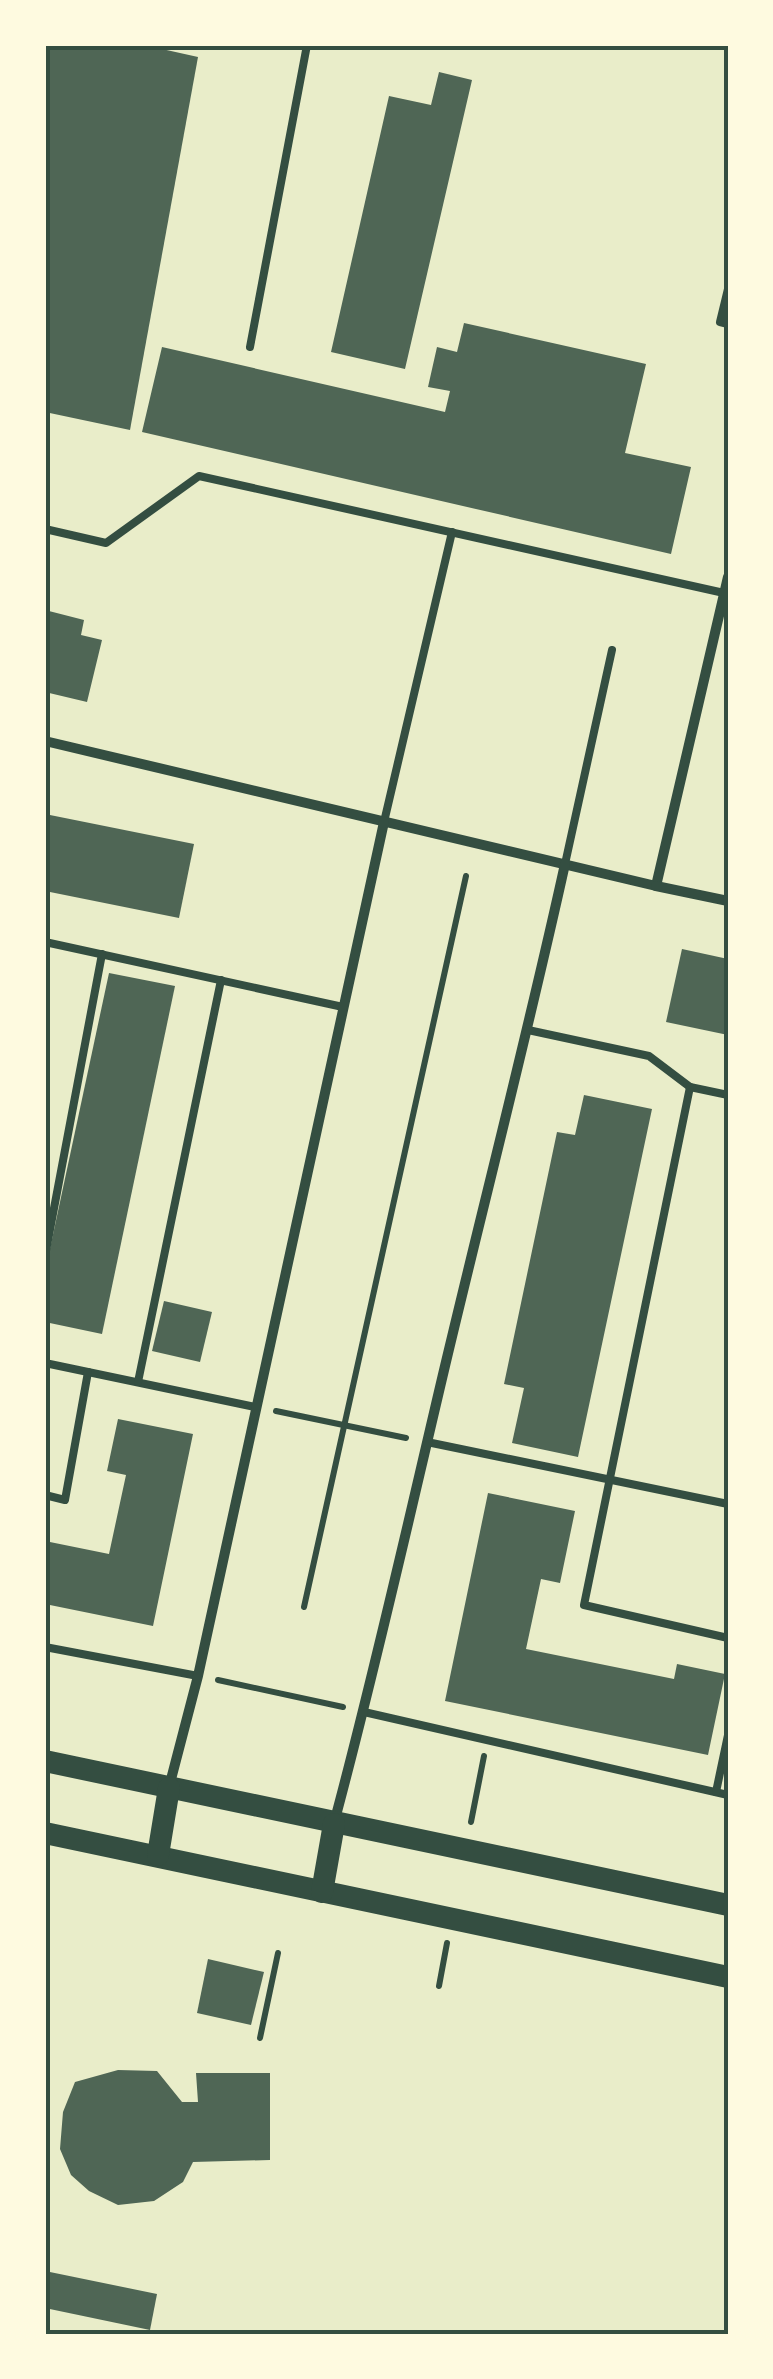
<svg xmlns="http://www.w3.org/2000/svg" width="773" height="2379" font-family="'DM Sans',sans-serif">
<rect width="100%" height="100%" fill="#e9edc9"/>
<g fill="#4f6655">
<polygon points="45,45 144,45 198,57 130,430 45,412"/>
<polygon points="439,72 472,80 405,369 331,352 389,96 431,105"/>
<polygon points="464,323 646,364 625,453 691,467 671,554 142,432 162,347 445,412 450,391 428,387 437,347 457,352"/>
<polygon points="45,610 84,620 81,635 102,640 87,702 45,692"/>
<polygon points="45,814 194,844 179,918 45,891"/>
<polygon points="682,949 728,959 728,1035 666,1022"/>
<polygon points="109,973 175,986 102,1334 45,1322 45,1272"/>
<polygon points="584,1095 652,1109 578,1457 512,1443 524,1388 504,1384 557,1132 575,1135"/>
<polygon points="164,1301 212,1312 200,1362 152,1351"/>
<polygon points="118,1419 193,1434 153,1626 45,1604 45,1541 109,1554 126,1475 107,1471"/>
<polygon points="488,1493 575,1511 560,1583 541,1579 526,1649 674,1679 677,1664 725,1674 708,1755 445,1701"/>
<polygon points="208,1959 264,1972 251,2025 197,2013"/>
<polygon points="118,2070 157,2071 182,2102 198,2102 196,2073 270,2073 270,2160 193,2162 183,2182 154,2201 118,2205 89,2191 71,2175 60,2149 63,2112 75,2082"/>
<polygon points="45,2271 157,2294 150,2330 45,2308"/>
</g>
<g fill="none" stroke-linecap="round" stroke-linejoin="round">
<g stroke="#344e41" stroke-width="6">
<polyline points="276,1411 406,1438"/>
<polyline points="304,1607 466,876"/>
<polyline points="218,1680 343,1707"/>
<polyline points="471,1822 484,1756"/>
<polyline points="439,1986 447,1943"/>
<polyline points="260,2038 278,1953"/>
</g>
<g stroke="#344e41" stroke-width="8">
<polyline points="728,289 720,322 728,324"/>
<polyline points="250,347 307,45"/>
<polyline points="45,454 45,460"/>
<polyline points="45,529 106,543 199,476 724,593"/>
<polyline points="384,822 452,532"/>
<polyline points="565,864 612,650"/>
<polyline points="45,942 343,1007"/>
<polyline points="528,1030 649,1056 690,1087 728,1095"/>
<polyline points="690,1087 584,1605 728,1638"/>
<polyline points="45,1256 102,954"/>
<polyline points="45,1363 255,1407"/>
<polyline points="138,1382 221,980"/>
<polyline points="427,1442 728,1504"/>
<polyline points="45,1495 65,1500 88,1372"/>
<polyline points="45,1647 198,1676"/>
<polyline points="364,1712 728,1795"/>
<polyline points="716,1792 728,1735"/>
</g>
<g stroke="#344e41" stroke-width="10">
<polyline points="45,741 656,886 728,577"/>
<polyline points="656,886 728,901"/>
<polyline points="169,1787 198,1676 384,822"/>
<path d="M334,1823C375,1671 409,1518 445,1366C485,1198 528,1032 565,864"/>
</g>
<g stroke="#344e41" stroke-width="22">
<polyline points="45,1761 728,1905"/>
<polyline points="45,1833 728,1977"/>
<polyline points="158,1855 169,1788"/>
<polyline points="322,1892 334,1824"/>
</g>
</g>
<rect width="773" height="2379" fill="none" stroke="#fefae0" stroke-width="95"/>
<rect x="48" y="48" width="678" height="2284" fill="none" stroke="#344e41" stroke-width="4"/>
</svg>
